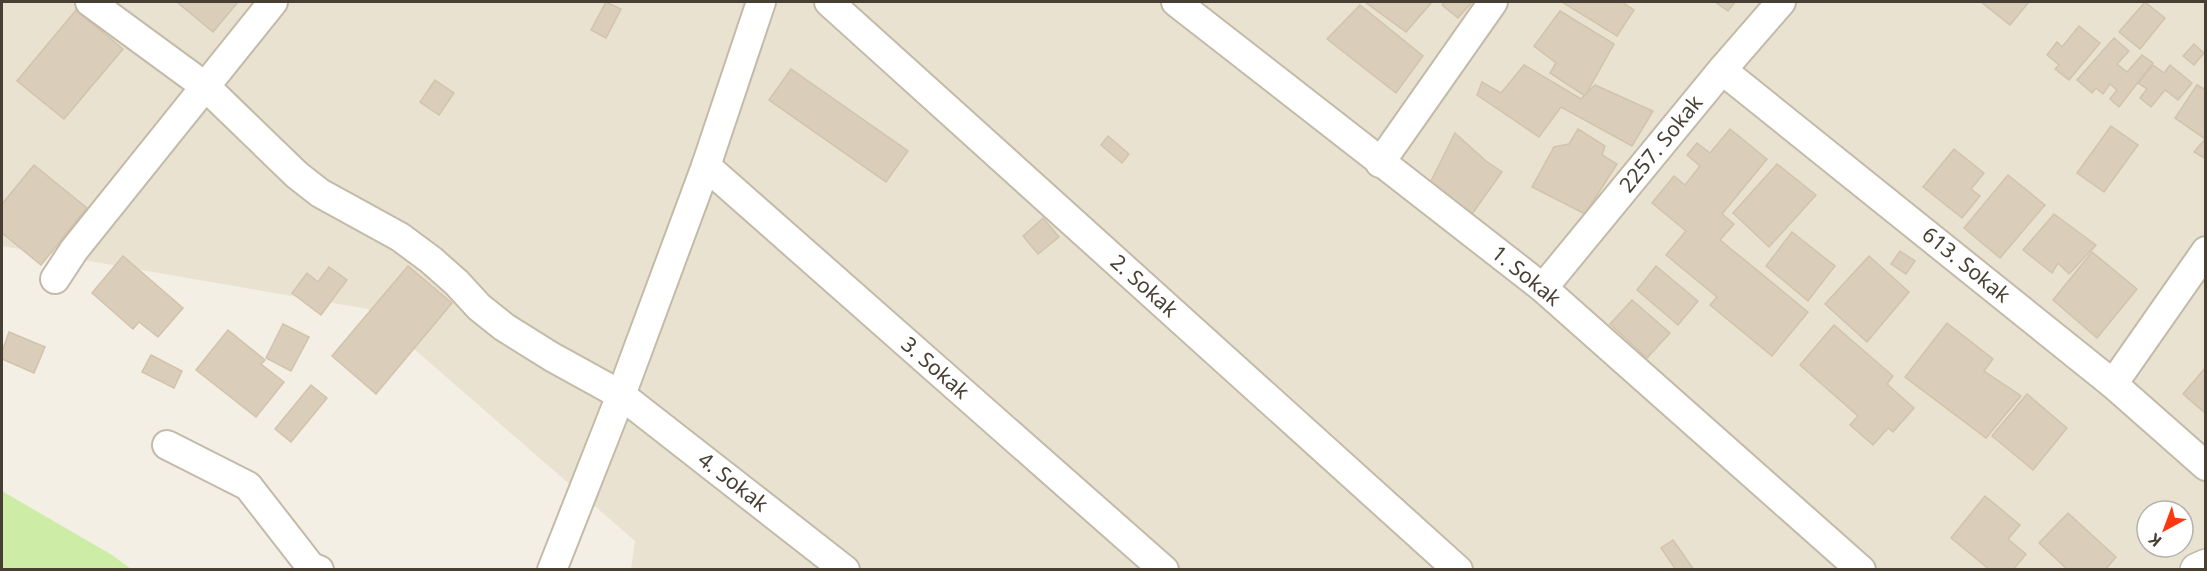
<svg xmlns="http://www.w3.org/2000/svg" width="2207" height="571" font-family="'Noto Sans',sans-serif">
<rect width="100%" height="100%" fill="#f4efe4"/>
<path fill="#e9e2d1" fill-rule="evenodd" d="M2,2H2205V569H631L635,541L368,309L2,246ZM2147,511H2183V547H2147Z"/>
<polygon fill="#cdeda7" points="2,491 112,555 131,569 2,569"/>
<g fill="#dacebb" stroke="#d2c3aa" stroke-width="1.5">
<polygon points="180,2 238,2 213,32 178,3"/>
<polygon points="606,2 621,9 606,38 591,30"/>
<polygon points="1365,2 1432,2 1406,32"/>
<polygon points="1446,2 1472,2 1458,18 1442,5"/>
<polygon points="1562,2 1622,2 1634,10 1617,36"/>
<polygon points="1715,2 1735,2 1728,11"/>
<polygon points="1981,2 2029,2 2010,25"/>
<polygon points="2145,2 2165,18 2140,49 2119,32"/>
<polygon points="1360,5 1423,56 1396,93 1327,39"/>
<polygon points="76,10 123,49 64,119 17,81"/>
<polygon points="1560,11 1614,44 1585,96 1550,73 1556,63 1534,46"/>
<polygon points="2079,26 2100,43 2069,80 2055,69 2059,65 2047,55 2057,42 2062,47"/>
<polygon points="2114,38 2129,51 2117,64 2127,72 2142,55 2153,63 2119,107 2110,99 2117,90 2110,84 2103,94 2096,88 2092,93 2077,80"/>
<polygon points="2194,44 2204,53 2194,65 2183,56"/>
<polygon points="1524,65 1581,99 1595,85 1653,111 1632,146 1561,107 1539,137 1477,95 1482,82 1501,93"/>
<polygon points="2153,65 2164,73 2170,65 2192,83 2178,100 2165,90 2151,107 2140,98 2147,89 2138,83"/>
<polygon points="791,69 908,151 886,182 769,100"/>
<polygon points="435,80 454,93 439,115 420,102"/>
<polygon points="2197,85 2206,90 2206,159 2194,152 2205,139 2175,118"/>
<polygon points="2111,126 2138,145 2104,192 2077,173"/>
<polygon points="1578,129 1605,146 1602,155 1617,164 1585,214 1532,187 1554,147 1569,144"/>
<polygon points="1730,129 1767,159 1722,214 1734,224 1720,240 1808,312 1772,356 1710,305 1717,297 1666,255 1686,231 1652,203 1674,176 1685,185 1700,166 1687,155 1697,143 1710,153"/>
<polygon points="1455,133 1486,161 1502,172 1470,217 1429,185"/>
<polygon points="1108,136 1129,154 1122,163 1101,145"/>
<polygon points="1954,149 1984,173 1971,189 1980,196 1962,218 1923,187"/>
<polygon points="1777,164 1816,195 1769,247 1733,213"/>
<polygon points="34,165 87,208 41,265 2,233 2,204"/>
<polygon points="2008,175 2045,205 2000,258 1964,228"/>
<polygon points="2054,214 2096,245 2069,274 2058,263 2052,273 2023,250"/>
<polygon points="1043,218 1059,237 1038,254 1023,236"/>
<polygon points="1792,232 1835,266 1808,301 1766,266"/>
<polygon points="1900,251 1915,261 1906,274 1891,264"/>
<polygon points="2092,252 2137,289 2097,338 2053,300"/>
<polygon points="123,256 183,308 158,337 139,322 133,329 92,293"/>
<polygon points="1869,256 1909,292 1867,342 1825,304"/>
<polygon points="408,266 452,303 376,394 332,356"/>
<polygon points="1656,266 1698,301 1678,325 1637,290"/>
<polygon points="329,267 347,280 321,315 292,293 307,273 318,282"/>
<polygon points="1632,300 1670,333 1647,358 1610,324"/>
<polygon points="1947,323 1993,359 1984,371 2021,396 1986,438 1905,377"/>
<polygon points="283,324 309,337 291,371 266,358"/>
<polygon points="1834,325 1893,376 1887,384 1914,408 1893,432 1888,428 1873,445 1850,425 1858,416 1800,365"/>
<polygon points="228,330 265,360 261,364 284,382 256,417 196,370"/>
<polygon points="9,332 45,347 34,373 2,359 2,352"/>
<polygon points="151,355 182,371 174,388 142,372"/>
<polygon points="2206,367 2206,411 2204,412 2183,394"/>
<polygon points="311,385 327,398 291,442 275,429"/>
<polygon points="2027,394 2067,428 2033,470 1992,436"/>
<polygon points="1985,496 2020,525 2008,539 2026,554 2013,570 1990,570 1951,538"/>
<polygon points="2068,513 2116,557 2105,570 2068,570 2039,543"/>
<polygon points="1673,540 1694,570 1676,570 1661,548"/>
</g>
<g fill="none" stroke-linecap="round" stroke-linejoin="round">
<g stroke="#c3baa8" stroke-width="32">
<g id="minor">
<polyline points="90,2 206,87 297,175 320,193 400,237 431,260 457,283 479,307 504,327 552,357 621,395 845,570"/>
<polyline points="829,2 1458,570"/>
<polyline points="1176,2 1543,288 1861,570"/>
<polyline points="1722,70 2113,384 2206,466"/>
<polyline points="1380,163 1493,2"/>
<polyline points="706,166 1164,570"/>
<polyline points="55,279 74,250 273,2"/>
<polyline points="1543,288 1722,70 1781,2"/>
<polyline points="2113,384 2206,251"/>
<polyline points="167,445 248,486 311,567 319,570"/>
<polyline points="552,570 621,395 706,166 761,2"/>
</g>
</g>
<g stroke="#c3baa8" stroke-width="36">
<polyline id="tertiary" points="2197,570 2206,566"/>
</g>
<use href="#minor" stroke="#fff" stroke-width="28"/>
<use href="#tertiary" stroke="#fff" stroke-width="33"/>
</g>
<g text-anchor="middle" stroke-width="4.5" stroke-linejoin="round" paint-order="stroke">
<g font-size="21" fill="#473f33" stroke="#fff">
<text transform="translate(1661 144) rotate(-51)" y="7">2257. Sokak</text>
<text transform="translate(1966 265) rotate(39)" y="7">613. Sokak</text>
<text transform="translate(1526 276) rotate(39)" y="7">1. Sokak</text>
<text transform="translate(1144 286) rotate(42)" y="7">2. Sokak</text>
<text transform="translate(935 368) rotate(41)" y="7">3. Sokak</text>
<text transform="translate(733 482) rotate(38)" y="7">4. Sokak</text>
</g>
</g>
<rect width="2207" height="571" fill="none" stroke="#473f33" stroke-width="6"/>
<g transform="translate(2165 529) rotate(221)"><circle r="28" fill="#ffffff" stroke="#b5b2ad" stroke-width="1.5"/>
<path d="M0-4.5L10 22L0 15L-10 22Z" fill="#ff3710"/>
<text y="-9" font-size="16" font-weight="bold" text-anchor="middle" fill="#473f33">K</text>
</g>
</svg>
